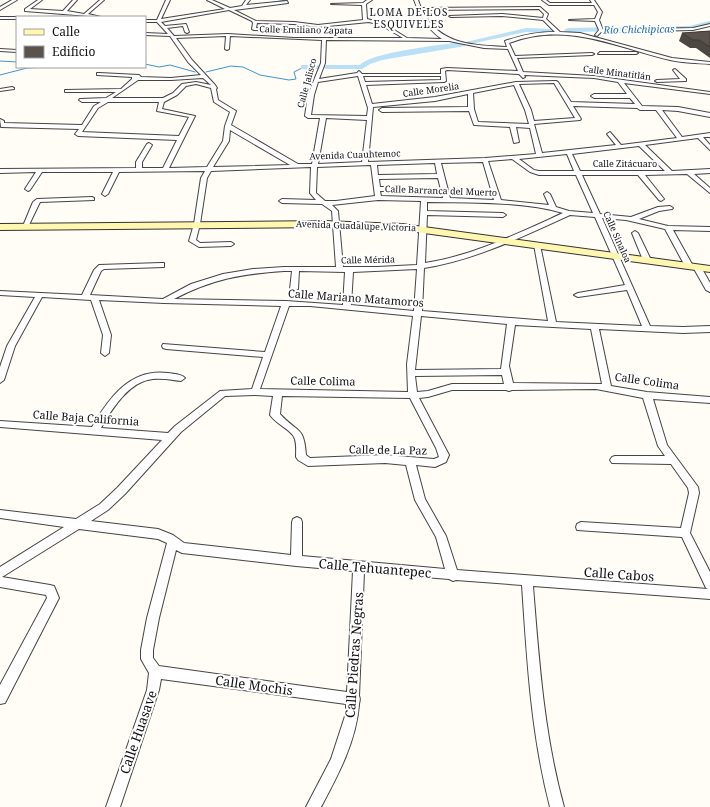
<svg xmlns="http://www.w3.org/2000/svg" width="710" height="807" font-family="'Noto Serif',serif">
<rect width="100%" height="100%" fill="#fffdf5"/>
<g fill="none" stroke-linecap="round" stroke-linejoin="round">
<g stroke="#3f96cf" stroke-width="1">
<polyline points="274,2 287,0"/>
<polyline points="0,61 17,62"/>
<polyline points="145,64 159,67 170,65 195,72"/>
<polyline points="206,72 231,66 243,67 260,75 289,80 296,79 294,72 304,67"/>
<polyline points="0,75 27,68 46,67"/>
</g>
<g fill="#b9e0f7" fill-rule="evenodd">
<polygon points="710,21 710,25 689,30 568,32 564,30 568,28 689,26"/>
<polygon points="526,28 552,29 556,31 552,33 526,32 470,44 466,42"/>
<path d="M462,42L466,44L465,46L382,60L370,64L362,69H326L322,67L326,65H360C372,52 441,45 462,42Z"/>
<path d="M301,65H317L321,67C317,71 307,70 301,69Z"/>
</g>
<g stroke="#444" stroke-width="2">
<g id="minor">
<polygon points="12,0 17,0 0,10 0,7"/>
<polygon points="38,0 42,0 30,9 63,11 73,0 77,0 67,11 84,14 100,0 104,0 88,14 101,17 25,11 25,9"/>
<path d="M166,0H170L161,19L225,9L207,0H212L230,8L242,6L246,0H250L246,5L287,1L288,3L234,10L256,21L294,22L318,25L363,20L362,5L331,4L363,3L367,0H372L366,4L367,19L383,23L407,38L442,39C428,30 420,16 414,0H418L421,8L540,7L548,14L546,19L560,32L580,33L672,58L710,62V64C697,63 683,63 670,60C615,47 567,21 509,43L515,56L592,53L594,54L592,55L517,58L523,72L594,76L710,92V94L624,83L642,106L678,107L710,113V117L678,111L662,110L682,137L710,133V137H703L710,145V150L698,138L645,145L672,171L710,169V173L694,174L710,188V193L687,174L645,175L664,199L661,201L659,200L638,175H582L600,214L631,217L658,207L670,206L673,208L672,209L659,211L639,219L668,226L710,227V231L673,230L693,266L689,268L685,266L665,229L626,220L602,218L650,326L683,327L710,326V332L683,333L599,329L611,386L647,392L710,397V403L653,399L667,445L698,487L699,493L690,533L710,572V599L533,586C539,661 544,735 564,807H550C531,734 527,660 522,585L456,580L453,581L449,579L364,572L359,696C361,700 359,701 359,705C356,742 338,775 321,807H306L331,759L346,713V704L161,679L159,690L120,807H106L147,690L149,673L141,659V650L147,618L167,543L158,539L79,529L2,577L50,585L54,586L59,598L5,703L0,704V685L47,598L46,595L0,587V567L64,527L0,518V510L76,519L100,504L117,488L162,440L0,427V421L92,427C109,398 130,368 168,373C174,374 182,374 185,378L181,381C172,380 163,378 153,379C129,381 112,409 101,428L168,433L175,426L220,391L252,389L263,357L166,349L163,348L162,346L163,344L265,352L281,306L164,303L99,300L111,335L109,353L105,356L101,353L103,335L91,300L42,297L15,346L4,380L0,383V367L7,346L35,297L0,295V291L82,295L94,270L99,265L161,263H164V267L104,269L101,271L90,295L163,299L191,284L223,274L253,269L284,267H336L332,211L322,204L282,203L279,201L282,199L316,200L310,193L311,167L211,171L207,178L200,224L196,240L200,243L231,242L234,244L231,246L199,247L189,241L194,224L201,178L205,171L119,172L108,194L105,196L102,194L113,172H42L30,190L28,191L25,189L36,172L0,173V169L136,168V162L147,144L149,143L152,145L142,162V168H163L177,140L78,136L75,134L79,129L1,127L0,119L4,121V123L82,125L94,106L101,102H82L79,100L80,99L106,98L116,92H65V90L121,89L132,79V77L97,75V73H99L139,75L141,77L171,78L201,75L188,62L170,36L145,35V33L168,34L157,22H145V20H157ZM539,9L544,14L543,18L502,14L449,16L451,17L502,16L543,20L555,32C537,32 522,35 505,41L507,47C472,45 439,45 422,10ZM229,10L252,21L253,23L252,29L254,30L280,31L282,30L256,28L257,23L294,24L318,27L369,22L381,25L403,38H294L228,34L174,36L167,28L183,26L185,32L187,33L189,32L186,24L165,26L161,22ZM226,36L225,49L227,50L229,49L230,36L322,40L321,63L308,95L305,116L308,118H320L312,164H298L231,125L236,111L218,100L216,89L217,88L215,85L192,60L176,38ZM326,40L449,41L484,48L508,49L518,71L447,68L441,69V74H362L359,71L357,73L319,79L325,63ZM447,70L519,74L523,78L525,77L524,75L594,78L618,82L627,94H594L591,96L594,98H630L635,104L571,102L558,82L556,81L516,82L435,97L372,104L366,85L444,82L446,81L445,71ZM358,76L368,108L367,116L311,115L314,95L318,82ZM363,76H441V80L365,82ZM203,78L211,85L196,82L182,84L173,93L163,98H112L138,80H171ZM554,83L575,118L534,121L531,110L519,84ZM196,84L211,88L214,102L230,112L225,126L223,141L207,167L169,168L195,116L162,109L164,102L177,95L186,86ZM514,85L525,110L529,124L478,122L474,109L473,93ZM468,94V107L382,108L379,110L382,112L469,111L474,125L510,127L514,143L519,142L516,127L530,128L536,154L485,158L368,162L373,107L435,101ZM108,102H159L157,111L189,117L179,136L82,132L98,108ZM573,106L637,108L640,110H656L677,138L621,145L610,132L607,134L616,145L542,153L534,124L580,120L581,119ZM326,118L367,120L362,162L318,164ZM230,130L290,165L213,167L229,141ZM639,146L665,171H580L572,154ZM567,154L574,171H539L534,170L519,159ZM512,159L530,172L539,175H576L593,213L569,211L556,207L550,194L547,192L544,194L549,205L501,200L488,161ZM483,162L494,200L450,198L441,163ZM435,163L437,174L378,175L377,165ZM371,165L375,196L336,201H325L316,193L317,167ZM438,178L443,198L381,196L380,191H393L396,189L393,187H380L379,179ZM378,200L421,201L417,265L377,267H343L338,211L332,205ZM427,202C472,203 520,201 563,213C519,233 472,256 425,263L427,215L503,217L506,215L503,213L427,211ZM570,215L595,217L625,285L578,293L574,295L578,297L627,290L642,326L556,322L540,245L537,243L534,245L548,321L422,311L424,268C475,260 524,236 570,215ZM417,269L414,311L351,305L353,272ZM284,271H292L290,289L294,291L298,289L299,271L345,272L343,305L286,301L174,299C213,279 241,274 284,271ZM289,306H310L413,316L407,364L408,392L260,389ZM421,316L507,324L501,369L415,370ZM515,325L591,329L602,384L513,383L509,366ZM502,375L504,384H452L428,391L417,392L415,376ZM596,389L643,398L658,446L665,456H615L612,457L610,460L612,463L671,464L688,488L689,493L681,528L581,522L577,524L576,527L577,530L682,537L706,588L708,589L457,570L446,536L425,499L416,465L435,467L446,462L449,455L419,398L428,397L452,390H506L509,391L512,390ZM255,395L273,396L270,415C276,424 291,430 294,437C297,443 296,451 296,457L298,460L308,466L385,463L406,465L415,500L436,537L445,569L302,556V522L301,519L297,517L293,519L292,522L291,555L184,543L173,535L158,529L91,521L108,510L125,494L181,432L225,396ZM282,396L410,398L436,448L439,457L434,459L385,455L310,458L306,455C304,425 297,433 280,414ZM176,550L182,553L296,566L353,571L347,692L159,666L153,658V650L159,618Z"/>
<polygon points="542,0 546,0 550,3 592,3 590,0 594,0 602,12 599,20 603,30 693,28 710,24 710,26 693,30 601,32 597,36 595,35 599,30 595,21 569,20 595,19 598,12 594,5 549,5"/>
<polygon points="0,17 18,17 17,19 0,19"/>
<polygon points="0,49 17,50 17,52 0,51"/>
<polygon points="600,52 636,52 638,53 636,54 598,54"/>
<polygon points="675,69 686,79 686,81 657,82 655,81 657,80 680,79 673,70"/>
<polygon points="12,87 14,88 14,89 0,91 0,89"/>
<polygon points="92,197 94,198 94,200 40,202 28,227 24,227 23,226 33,202 37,199"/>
<polygon points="635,231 638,233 651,260 650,262 647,262 643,260 632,233"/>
<polygon points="694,265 700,265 701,267 710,283 710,292 706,290 693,267"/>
</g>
</g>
<g stroke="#333" stroke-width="2">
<polygon id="secondary" points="324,221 402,224 710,266 710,272 402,230 324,227 0,230 0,224"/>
</g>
<use href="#minor" fill="#fff" fill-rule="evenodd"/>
<use href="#secondary" fill="#fff6b0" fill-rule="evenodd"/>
</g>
<polygon fill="#4d4742" points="710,31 710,58 696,48 690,48 679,41 682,33"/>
<polygon fill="#5a524d" stroke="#3f3936" points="710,31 710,47 699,40 693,40 682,33"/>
<g text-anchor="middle" stroke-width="4" stroke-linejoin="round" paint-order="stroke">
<g font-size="9" fill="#111" stroke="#fff">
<text transform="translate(306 30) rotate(1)" y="3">Calle Emiliano Zapata</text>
<text transform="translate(617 73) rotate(7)" y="3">Calle Minatitlán</text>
<text transform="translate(307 83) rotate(-75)" y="3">Calle Jalisco</text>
<text transform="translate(431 90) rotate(-8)" y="3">Calle Morelia</text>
<text transform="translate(355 155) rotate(-2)" y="3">Avenida Cuauhtemoc</text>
<text x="625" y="167">Calle Zitácuaro</text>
<text transform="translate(441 191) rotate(2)" y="3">Calle Barranca del Muerto</text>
<text transform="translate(356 226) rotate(2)" y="3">Avenida Guadalupe Victoria</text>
<text transform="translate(617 237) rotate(66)" y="3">Calle Sinaloa</text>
<text transform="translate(368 260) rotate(-1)" y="3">Calle Mérida</text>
</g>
<g font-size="10" letter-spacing="1" fill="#111" stroke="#fff">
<text x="409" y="16">LOMA DE LOS<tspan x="409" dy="12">ESQUIVELES</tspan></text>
</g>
<g font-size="10" font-style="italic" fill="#1768a6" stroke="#fff">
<text transform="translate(639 29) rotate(-1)" y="4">Río Chichipicas</text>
</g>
<g font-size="11" fill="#111" stroke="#fff">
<text transform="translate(356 298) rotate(4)" y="4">Calle Mariano Matamoros</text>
<text transform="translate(323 381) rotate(1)" y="4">Calle Colima</text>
<text transform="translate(647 381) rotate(8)" y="4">Calle Colima</text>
<text transform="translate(86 418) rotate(4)" y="4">Calle Baja California</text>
<text transform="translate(388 450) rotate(1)" y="4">Calle de La Paz</text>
</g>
<g font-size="13" fill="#111" stroke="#fff">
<text transform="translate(375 568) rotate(5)" y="5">Calle Tehuantepec</text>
<text transform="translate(619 574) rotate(4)" y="5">Calle Cabos</text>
<text transform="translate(354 655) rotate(-86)" y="5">Calle Piedras Negras</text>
<text transform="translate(254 685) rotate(8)" y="5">Calle Mochis</text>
<text transform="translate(138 732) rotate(-71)" y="5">Calle Huasave</text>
</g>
</g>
<rect x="16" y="16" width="130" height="52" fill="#ffffff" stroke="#a0a0a0"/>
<rect x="24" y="29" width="20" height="6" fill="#fff6b0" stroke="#a0a0a0"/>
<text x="52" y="36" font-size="12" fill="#111111">Calle</text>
<rect x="24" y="46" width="20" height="12" fill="#5a524d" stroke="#a0a0a0"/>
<text x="52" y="56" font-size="12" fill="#111111">Edificio</text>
</svg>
